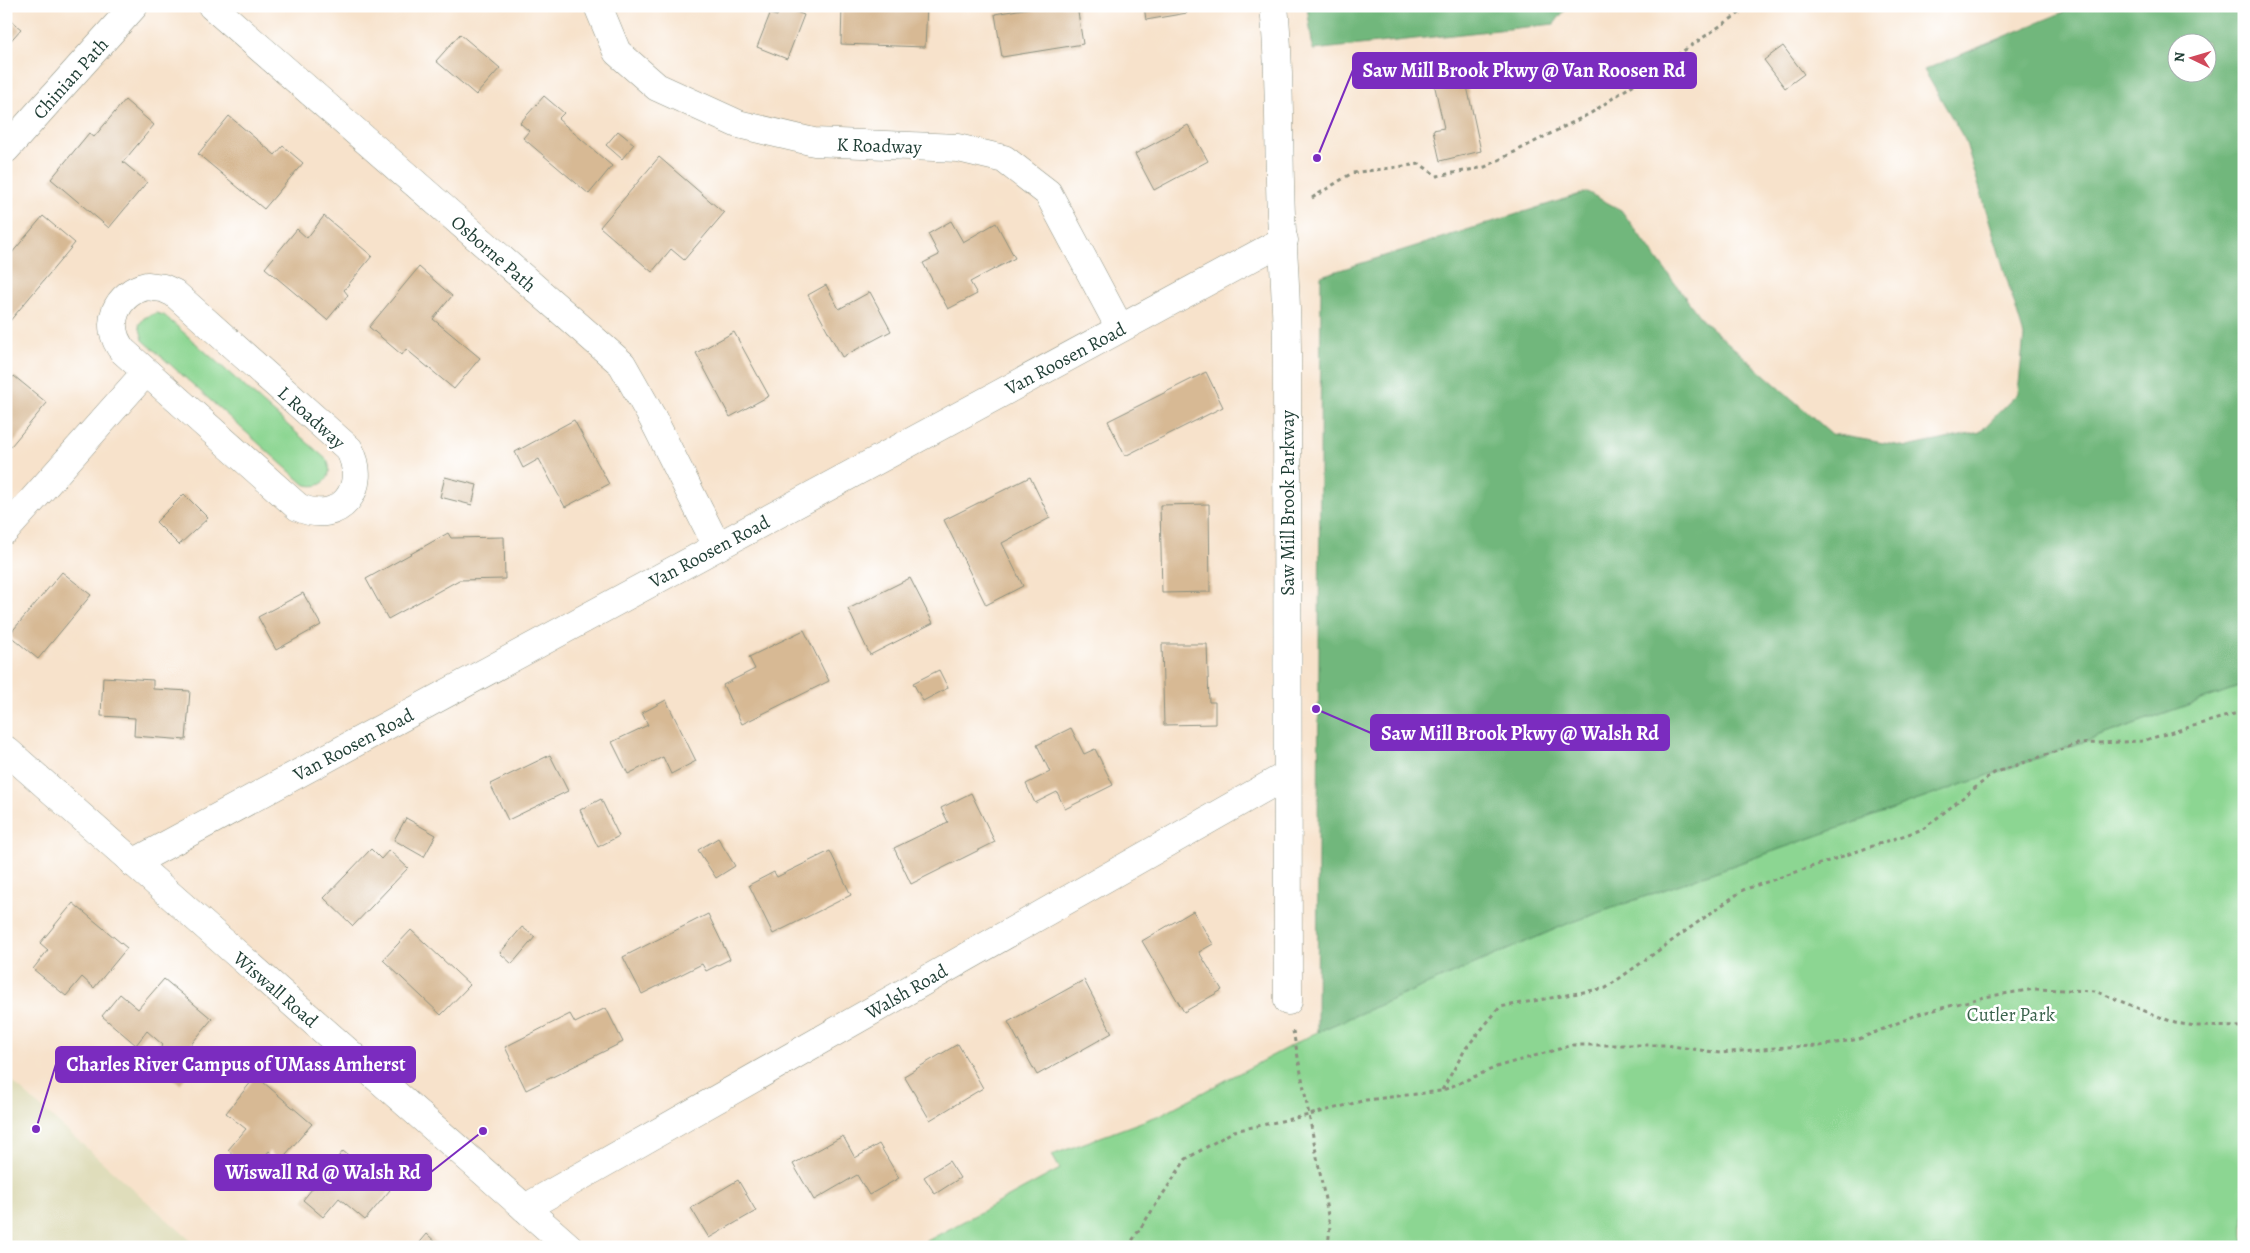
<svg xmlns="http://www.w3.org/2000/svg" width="2250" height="1253" font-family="Alegreya,serif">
<rect width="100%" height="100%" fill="#fff"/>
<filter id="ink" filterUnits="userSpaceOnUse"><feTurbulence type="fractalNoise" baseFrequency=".02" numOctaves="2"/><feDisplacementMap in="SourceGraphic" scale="10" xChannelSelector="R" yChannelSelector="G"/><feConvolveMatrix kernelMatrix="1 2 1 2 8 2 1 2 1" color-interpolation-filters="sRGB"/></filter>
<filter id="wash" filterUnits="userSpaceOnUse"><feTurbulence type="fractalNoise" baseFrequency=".0096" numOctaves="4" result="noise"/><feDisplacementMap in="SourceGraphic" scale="20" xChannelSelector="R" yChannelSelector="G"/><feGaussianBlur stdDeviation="1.12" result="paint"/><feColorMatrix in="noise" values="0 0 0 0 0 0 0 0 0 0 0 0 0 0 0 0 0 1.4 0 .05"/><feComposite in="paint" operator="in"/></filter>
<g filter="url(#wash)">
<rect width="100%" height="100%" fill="#f7e2cb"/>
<polygon fill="#dfddbb" points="6,1077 19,1088 198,1247 6,1247"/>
<g fill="#8cd692" stroke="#568a63">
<path d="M156,313L164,315L327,460C335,476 322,491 304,484L143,340L139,325L144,318Z"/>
<polygon points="2244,685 2244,1247 916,1247 1060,1169 1052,1155 1160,1115 1317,1032 1567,924"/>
</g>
<g fill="#71b77c" stroke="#487a58" fill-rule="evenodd">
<polygon points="1307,6 1568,6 1554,24 1313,50"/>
<path d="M2078,6H2244V685L1567,924L1317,1032L1321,276L1587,192L1621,210L1702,320L1832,434L1907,447L1980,432L2018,393L2024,336L1965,140L1924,70ZM2178,42H2208V72H2178Z"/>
</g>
<g id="blocks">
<g fill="#d7b994">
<polygon points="780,6 804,15 787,59 757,47 770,14 777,16"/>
<polygon points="842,6 927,6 925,47 841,44"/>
<polygon points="1077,6 1083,44 1002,57 995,14 1040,6"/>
<polygon points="1144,6 1186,6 1187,13 1146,20"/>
<polygon points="6,17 21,29 6,46"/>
<polygon points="460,34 500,68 476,95 436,61"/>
<polygon points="1783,46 1804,74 1785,88 1764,60"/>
<polygon points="1465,77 1481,151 1440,161 1433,130 1444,128 1434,83"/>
<polygon points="544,96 564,113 558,119 612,166 589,194 523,138 529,131 520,123"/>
<polygon points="125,100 154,125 123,162 147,182 109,228 51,179 89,133 94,137"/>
<polygon points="229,116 275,155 283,146 303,163 264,209 198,154"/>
<polygon points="1188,125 1208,161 1154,190 1135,154"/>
<polygon points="618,131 634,144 622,159 606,145"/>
<polygon points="659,157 724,213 684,260 671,249 652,272 600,227"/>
<polygon points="43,216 75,243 9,322 6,319 6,260"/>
<polygon points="324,216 372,256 344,290 348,295 327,320 265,268 297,229 307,238"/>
<polygon points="951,221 963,242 996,223 1015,258 970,282 977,294 948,309 923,263 939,255 928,234"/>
<polygon points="419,267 452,296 433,319 480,358 454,389 406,349 402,355 369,327"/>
<polygon points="826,285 839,309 870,292 891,331 842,357 808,295"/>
<polygon points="734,332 769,396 730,417 696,353"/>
<polygon points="1206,372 1223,407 1125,456 1108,421"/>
<polygon points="14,376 47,403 6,452 6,385"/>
<polygon points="574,420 609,484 565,507 539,459 523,468 515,452"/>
<polygon points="445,477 477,485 472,505 440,497"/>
<polygon points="1030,477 1050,518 1002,543 1023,586 986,605 944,520"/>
<polygon points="184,494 208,518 179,545 156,522"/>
<polygon points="1209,504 1210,592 1162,593 1160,505"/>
<polygon points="448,533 451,538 504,537 505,579 459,580 388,619 366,579"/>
<polygon points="62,572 91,595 38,659 9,635"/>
<polygon points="910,578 933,623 870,655 848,609"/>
<polygon points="303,593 321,625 276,650 258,617"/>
<polygon points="804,630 829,681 742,724 723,685 755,669 749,657"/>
<polygon points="1162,644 1207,644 1209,702 1215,702 1215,724 1164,725"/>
<polygon points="939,670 948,688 923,701 913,683"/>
<polygon points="103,677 153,680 153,689 190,691 186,740 134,736 135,718 101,716"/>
<polygon points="666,700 696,761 671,774 663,757 628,774 612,742 648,725 642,713"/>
<polygon points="1071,728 1084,754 1095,749 1113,785 1065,809 1057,792 1035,803 1026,784 1050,772 1037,745"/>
<polygon points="550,755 568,791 508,820 490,784"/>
<polygon points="971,793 995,842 911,884 894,848 948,822 941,808"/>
<polygon points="601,799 619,836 598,847 580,810"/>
<polygon points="406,818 436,835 424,857 394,840"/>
<polygon points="718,838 735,866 716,878 698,850"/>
<polygon points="371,849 381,859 389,850 408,868 353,926 324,898"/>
<polygon points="830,851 851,895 773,934 749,885 774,872 777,877"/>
<polygon points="73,903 127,948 94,988 82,977 66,996 33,969 48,950 40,943"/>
<polygon points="1193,911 1213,944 1199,952 1222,990 1184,1012 1142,941"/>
<polygon points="708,914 730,959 706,971 702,964 642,994 623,957"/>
<polygon points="522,927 535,937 512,964 500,953"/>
<polygon points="411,930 470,985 441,1015 383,960"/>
<polygon points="164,979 212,1019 184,1053 197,1064 180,1084 150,1060 163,1045 147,1031 136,1045 102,1016 120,994 138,1009"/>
<polygon points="1084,980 1112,1033 1037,1075 1008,1022"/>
<polygon points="606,1008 623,1042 526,1090 505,1047 570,1014 575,1023"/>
<polygon points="958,1044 983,1088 930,1120 904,1076"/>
<polygon points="256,1076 312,1124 280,1161 269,1151 253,1171 228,1150 246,1129 226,1113"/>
<polygon points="843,1136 855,1158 879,1144 899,1178 869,1195 857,1175 814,1200 793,1164"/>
<polygon points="343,1151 390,1190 365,1220 339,1198 323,1217 303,1200"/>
<polygon points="949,1161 960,1178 935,1194 924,1177"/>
<polygon points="738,1180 756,1211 709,1238 691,1208"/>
<polygon points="427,1234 441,1247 416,1247"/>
</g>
</g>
</g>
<g filter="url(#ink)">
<use href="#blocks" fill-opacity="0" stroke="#8b9080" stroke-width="1"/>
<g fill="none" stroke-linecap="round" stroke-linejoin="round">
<g stroke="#8b9080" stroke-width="29">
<g id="minor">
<polyline points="212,6 622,364 652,417 717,546"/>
<polyline points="598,6 617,52 657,87 738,124 814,142 958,148 1004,159 1048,193 1120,328"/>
<path d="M1274,6C1281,76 1278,145 1281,215C1284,261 1287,308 1287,355L1288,1001"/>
<polyline points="6,149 134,6"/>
<path d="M147,286L163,288L174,293L349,449C370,487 340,527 298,507L123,351C102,325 116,293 147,286Z"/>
<polyline points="6,530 146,372"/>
<polyline points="6,750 569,1247"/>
<polyline points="133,863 1284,240"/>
<polyline points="525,1208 1287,775"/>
</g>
</g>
<g stroke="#8b9080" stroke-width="3" stroke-dasharray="4 4" stroke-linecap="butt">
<polyline points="1312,198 1352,173 1420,164 1437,176 1485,167 1591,113 1750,6"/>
<polyline points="1442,1090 1466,1048 1500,1007 1606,988 1743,890 1923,829 1994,773 2077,744 2142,741 2244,711"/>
<polyline points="1128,1247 1186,1159 1234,1131 1309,1115 1293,1031"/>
<polyline points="1328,1247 1330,1226 1309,1115 1366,1100 1441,1091 1499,1066 1573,1045 1665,1045 1720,1053 1785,1047 1820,1046 1859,1039 1919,1014 1984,997 2035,989 2095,991 2175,1023 2196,1026 2244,1027"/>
</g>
<use href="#minor" stroke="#fff" stroke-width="28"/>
</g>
</g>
<g text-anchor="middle" stroke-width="5" stroke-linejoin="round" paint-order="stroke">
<g font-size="19" fill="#1f3d34" stroke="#fff">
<text transform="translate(70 78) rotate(-48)" y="7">Chinian Path</text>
<text transform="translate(879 145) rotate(2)" y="7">K Roadway</text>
<text transform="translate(494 253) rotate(41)" y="7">Osborne Path</text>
<text transform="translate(1065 358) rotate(-28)" y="7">Van Roosen Road</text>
<text transform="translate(312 417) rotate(42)" y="7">L Roadway</text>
<text transform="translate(1287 503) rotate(-90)" y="7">Saw Mill Brook Parkway</text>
<text transform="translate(709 551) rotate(-28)" y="7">Van Roosen Road</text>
<text transform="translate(353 744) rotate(-28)" y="7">Van Roosen Road</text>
<text transform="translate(276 989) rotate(41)" y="7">Wiswall Road</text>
<text transform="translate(906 991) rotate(-30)" y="7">Walsh Road</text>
</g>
<g font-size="19" fill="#3a634c" stroke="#fff">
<text x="2011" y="1021">Cutler Park</text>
</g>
</g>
<path fill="none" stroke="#7b2cbf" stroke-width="2" d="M1317 158L1353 70M1316 709L1371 733M36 1129L56 1064M483 1131L431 1172"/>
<g fill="#7b2cbf" stroke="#fff" stroke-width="2">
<circle cx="1317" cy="158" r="5"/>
<circle cx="1316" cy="709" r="5"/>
<circle cx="36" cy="1129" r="5"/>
<circle cx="483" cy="1131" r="5"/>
</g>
<g fill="#7b2cbf" stroke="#7b2cbf" stroke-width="2">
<rect x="1353" y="53" width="343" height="35" rx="5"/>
<rect x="1371" y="715" width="298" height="35" rx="5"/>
<rect x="56" y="1047" width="359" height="35" rx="5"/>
<rect x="215" y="1155" width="216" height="35" rx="5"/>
</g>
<g font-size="20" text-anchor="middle" font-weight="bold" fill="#fff">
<text x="1524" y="77">Saw Mill Brook Pkwy @ Van Roosen Rd</text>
<text x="1520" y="740">Saw Mill Brook Pkwy @ Walsh Rd</text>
<text x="236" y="1071">Charles River Campus of UMass Amherst</text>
<text x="323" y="1179">Wiswall Rd @ Walsh Rd</text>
</g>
<rect width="2250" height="1253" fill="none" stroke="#fff" stroke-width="25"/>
<g transform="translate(2192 58) rotate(275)"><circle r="24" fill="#ffffff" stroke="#a5b1ae"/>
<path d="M0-4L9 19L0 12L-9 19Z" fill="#d1495b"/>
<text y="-8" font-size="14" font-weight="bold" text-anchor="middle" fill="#1f3d34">N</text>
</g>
</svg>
